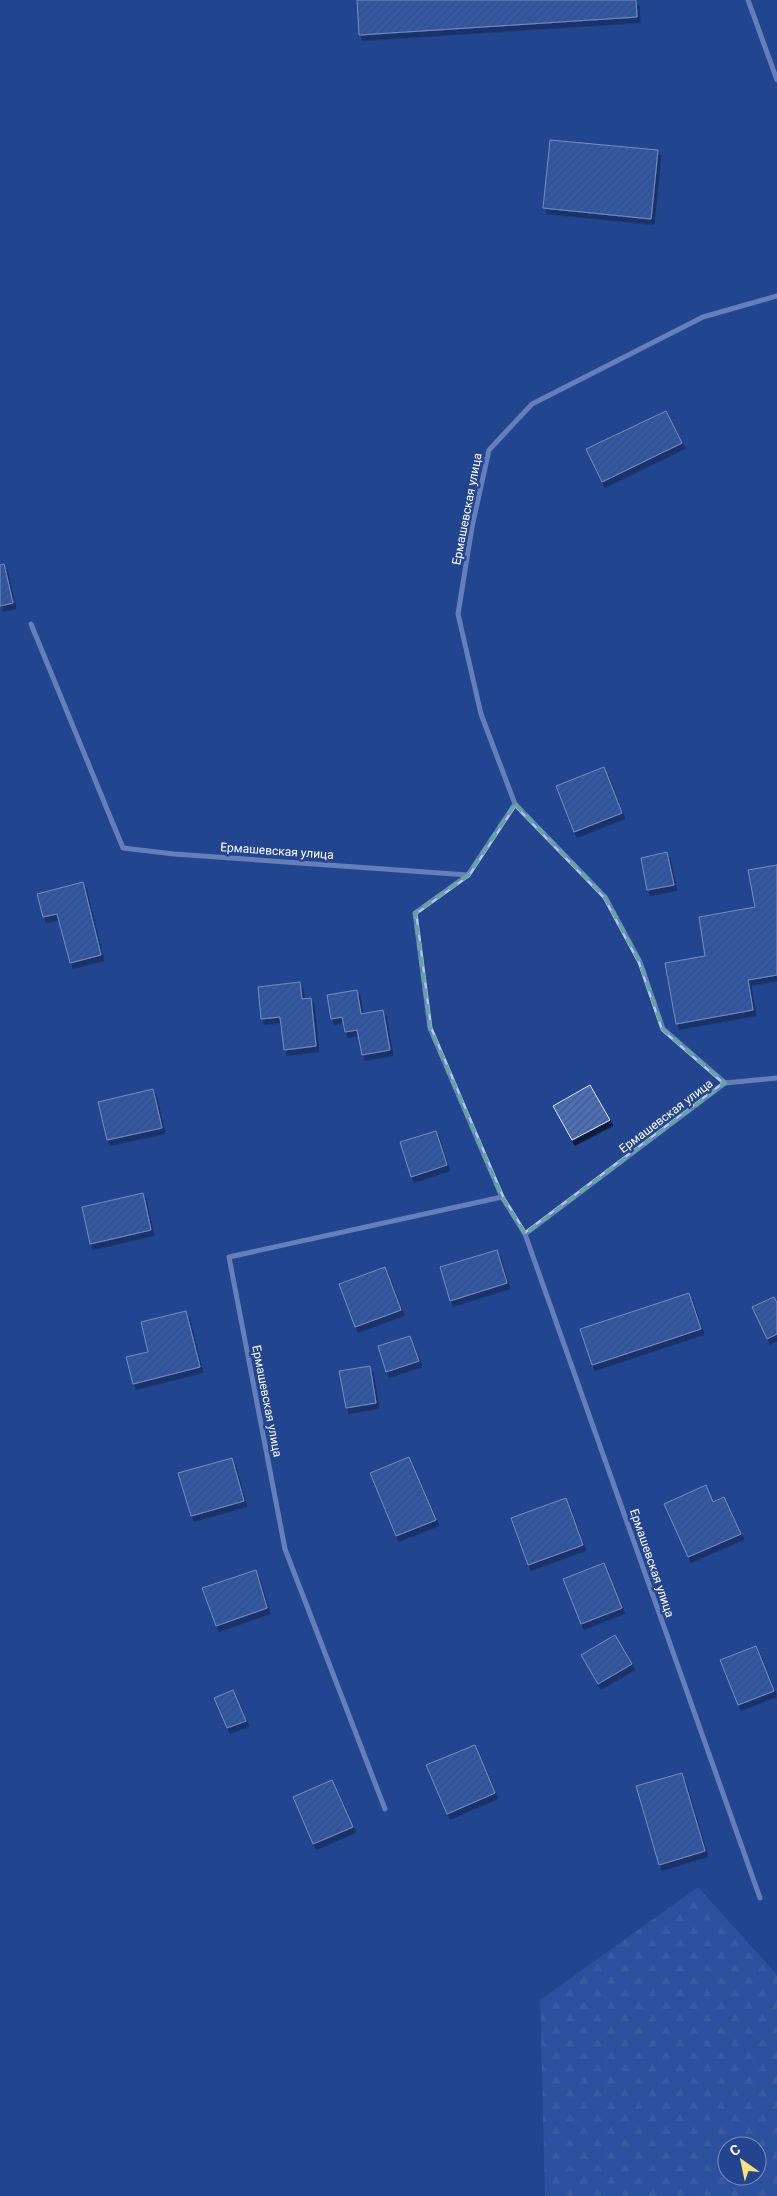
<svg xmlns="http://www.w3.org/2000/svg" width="777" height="2196" font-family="Roboto,sans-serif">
<defs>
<pattern id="forest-firs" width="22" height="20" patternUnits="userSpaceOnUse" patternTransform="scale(1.25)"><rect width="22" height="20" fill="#375ead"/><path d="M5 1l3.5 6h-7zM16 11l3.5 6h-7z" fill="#5576b9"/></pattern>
<pattern id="building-hatch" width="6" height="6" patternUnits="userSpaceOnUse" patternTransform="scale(1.25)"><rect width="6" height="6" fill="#4b6fb7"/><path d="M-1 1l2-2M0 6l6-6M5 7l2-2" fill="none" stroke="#4c5c7c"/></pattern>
<filter id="shadow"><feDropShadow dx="3" dy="5.5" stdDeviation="0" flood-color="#0009"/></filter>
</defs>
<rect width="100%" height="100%" fill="#234590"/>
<path fill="url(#forest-firs)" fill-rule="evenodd" d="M698,1887L777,1975V2196H545L540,2000ZM727,2146H757V2176H727Z"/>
<g fill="url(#building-hatch)" stroke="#d9e4f9" filter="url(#shadow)">
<polygon points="357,0 636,0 637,17 359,35"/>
<polygon points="550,140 658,150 651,219 543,208"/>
<polygon points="666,411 682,443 602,482 586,449"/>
<polygon points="4,564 13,603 0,606 0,565"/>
<polygon points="604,767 622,813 574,832 556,786"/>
<polygon points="667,852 674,885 647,890 641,858"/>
<polygon points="777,865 777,975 748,980 753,1010 676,1024 665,963 705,956 699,917 755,907 748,870"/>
<polygon points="83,882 101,955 70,963 57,914 43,917 37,894"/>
<polygon points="300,982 302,999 311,998 316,1046 284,1050 280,1017 261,1019 258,987"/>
<polygon points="357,990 361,1014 383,1010 390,1050 362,1055 357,1030 345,1032 342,1017 331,1019 327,995"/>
<polygon points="590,1085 610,1120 572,1140 553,1106"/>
<polygon points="153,1089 162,1128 107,1140 98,1102"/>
<polygon points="436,1131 447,1165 411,1177 400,1142"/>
<polygon points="143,1193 151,1230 90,1244 82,1207"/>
<polygon points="497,1250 507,1283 450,1301 440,1267"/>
<polygon points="385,1267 401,1310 355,1327 339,1284"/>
<polygon points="689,1293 701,1329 592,1365 580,1329"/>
<polygon points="774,1297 777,1303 777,1334 767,1339 752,1307"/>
<polygon points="186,1311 200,1367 133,1384 126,1357 148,1352 141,1322"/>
<polygon points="410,1336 419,1361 386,1372 378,1346"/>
<polygon points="370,1366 376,1403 346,1408 339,1371"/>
<polygon points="409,1457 436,1520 396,1536 370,1473"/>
<polygon points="232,1458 244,1501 191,1516 178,1473"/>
<polygon points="706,1485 713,1502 724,1497 741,1534 688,1557 664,1504"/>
<polygon points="566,1498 583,1545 528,1565 511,1518"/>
<polygon points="604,1563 622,1608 581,1624 563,1579"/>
<polygon points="256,1570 267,1608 216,1626 202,1588"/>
<polygon points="615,1635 632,1664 598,1684 581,1655"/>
<polygon points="756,1646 774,1691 738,1705 720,1660"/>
<polygon points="233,1690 246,1721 227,1728 214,1698"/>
<polygon points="475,1745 495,1793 447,1814 426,1765"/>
<polygon points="682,1773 705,1851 659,1865 636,1786"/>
<polygon points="332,1780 353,1827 313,1844 293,1797"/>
</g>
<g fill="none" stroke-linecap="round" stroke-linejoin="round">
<g stroke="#b4c6ec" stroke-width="5">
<polyline points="748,0 777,80"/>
<polyline points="31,624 123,848 174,854 468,875"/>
<polyline points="515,804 468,875 415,913 430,1028 502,1197 525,1234 725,1083"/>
<polyline points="725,1083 663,1029 640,962 605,897 515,804 481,714 458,614 472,527 489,450 532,404 703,317 777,296"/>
<polyline points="725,1083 777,1078"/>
<polyline points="525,1234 760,1898"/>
<polyline points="385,1809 285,1549 229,1257 502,1197"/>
</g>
</g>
<path d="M0 0H777V2196H0ZM515,804L605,897L640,962L663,1029L725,1083L525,1234L502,1197L430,1028L415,913L468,875Z" fill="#234590" fill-opacity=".55" fill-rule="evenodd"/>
<path fill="none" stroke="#63a6a1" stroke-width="4" stroke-dasharray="10 6" stroke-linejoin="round" d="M515,804L605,897L640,962L663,1029L725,1083L525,1234L502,1197L430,1028L415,913L468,875Z"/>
<g text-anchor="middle" stroke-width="5" stroke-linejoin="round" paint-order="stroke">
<g font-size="12" fill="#fff" stroke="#234590">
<text transform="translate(467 509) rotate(-79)" y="4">Ермашевская улица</text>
<text transform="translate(277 851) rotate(4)" y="4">Ермашевская улица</text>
<text transform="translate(666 1116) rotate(-37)" y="4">Ермашевская улица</text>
<text transform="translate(267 1401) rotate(79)" y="4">Ермашевская улица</text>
<text transform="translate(652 1563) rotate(71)" y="4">Ермашевская улица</text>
</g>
</g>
<g transform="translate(742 2161) rotate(327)"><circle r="24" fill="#234590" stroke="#7b8fbc"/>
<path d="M0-4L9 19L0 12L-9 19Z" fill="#f7e277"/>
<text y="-8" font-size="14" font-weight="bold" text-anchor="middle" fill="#ffffff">С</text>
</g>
</svg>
